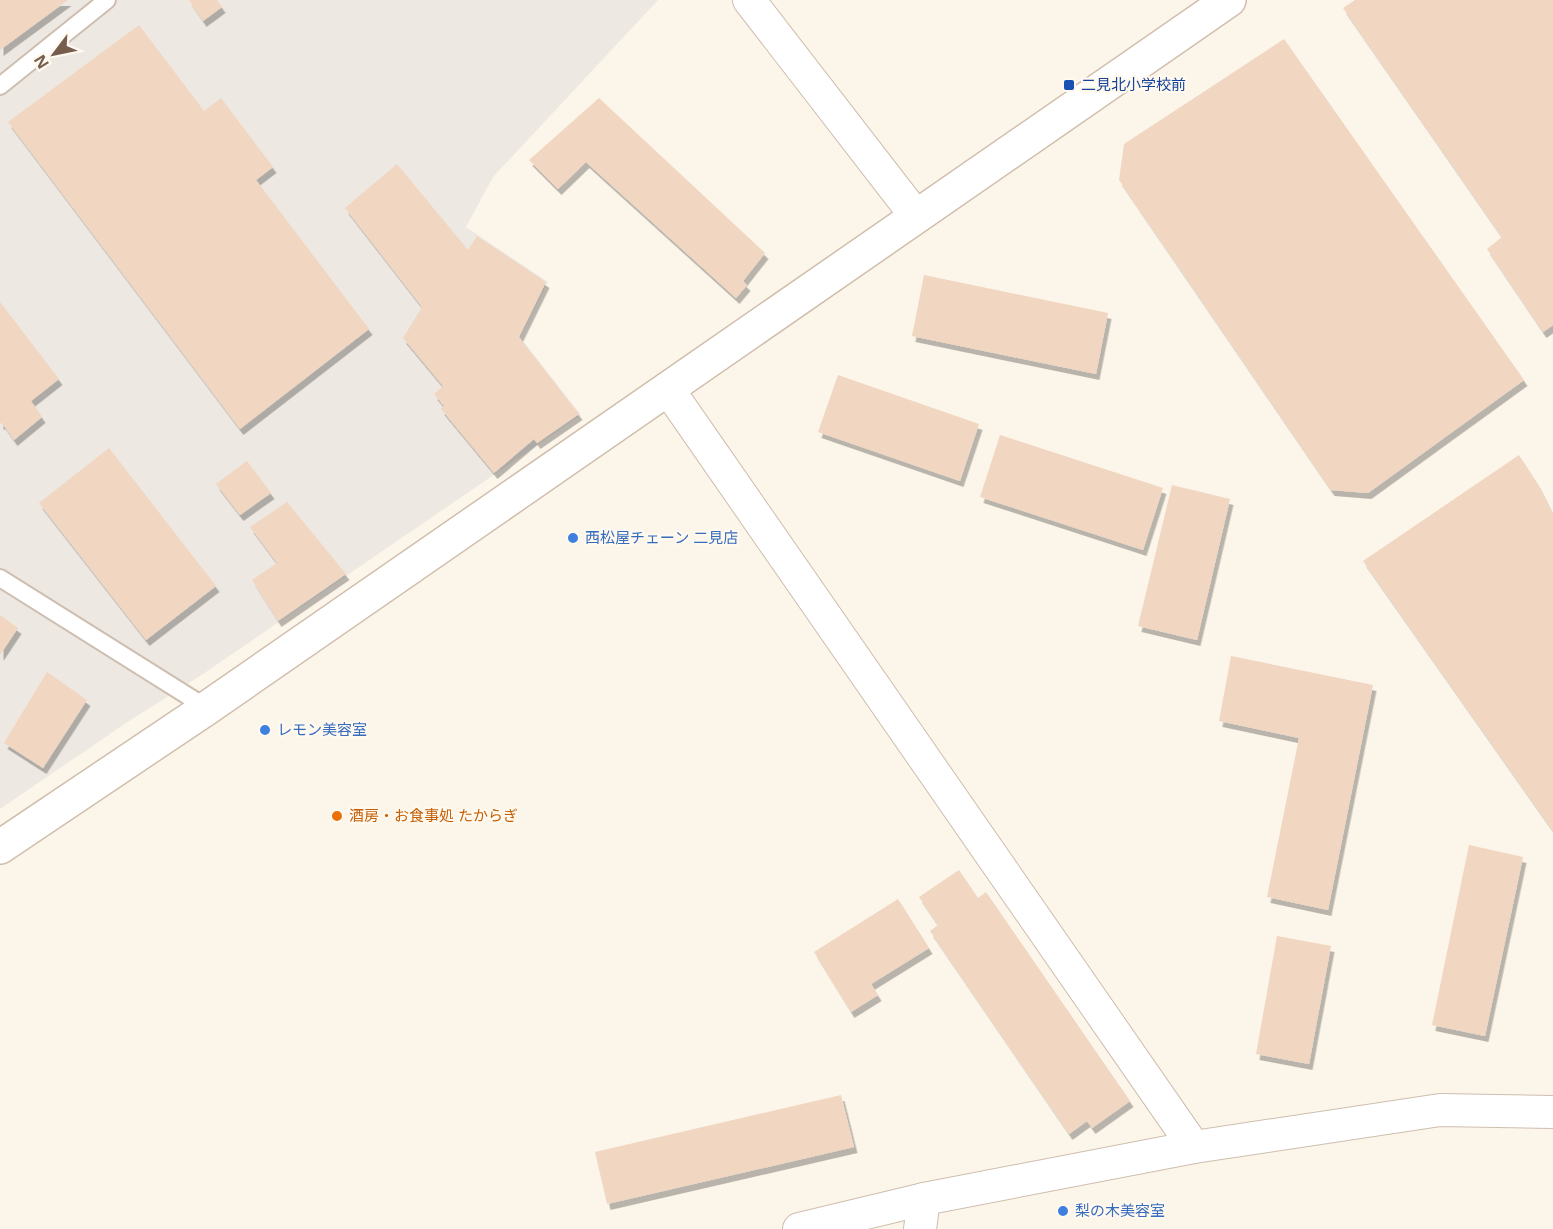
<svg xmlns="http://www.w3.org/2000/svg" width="1553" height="1229" font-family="'Open Sans','Noto Sans JP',sans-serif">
<defs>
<filter id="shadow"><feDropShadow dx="3.5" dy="6" stdDeviation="0" flood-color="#0004"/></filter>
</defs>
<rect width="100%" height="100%" fill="#fcf5e9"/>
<polygon fill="#ede8e2" points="0,0 658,0 493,177 466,227 548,282 520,337 581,415 203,674 126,723 0,809"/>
<g fill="#f1d6c1" filter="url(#shadow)">
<polygon points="0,0 68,0 0,50"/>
<polygon points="189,0 217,0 222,7 203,21"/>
<polygon points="1355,0 1553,0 1553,325 1543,332 1487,249 1502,237 1343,8"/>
<polygon points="139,25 204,111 221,98 273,167 256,180 369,329 240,429 8,122"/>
<polygon points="1284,39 1524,380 1368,493 1331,490 1119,180 1124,144"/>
<polygon points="599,98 765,253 743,281 747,285 736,298 586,162 558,189 529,160"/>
<polygon points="397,164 468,250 477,236 546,282 519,337 579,414 537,443 534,439 494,473 441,409 444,406 434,394 443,386 403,338 422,307 345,208"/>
<polygon points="924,275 1108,313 1096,374 912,336"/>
<polygon points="0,302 59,379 31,401 42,417 14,440 2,423 0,424"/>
<polygon points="838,375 979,424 960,481 818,432"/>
<polygon points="1000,435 1163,488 1143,550 980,497"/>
<polygon points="109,448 216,586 146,640 39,503"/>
<polygon points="1519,455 1537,483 1553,515 1553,831 1363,561"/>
<polygon points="247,461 271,493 240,515 216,484"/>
<polygon points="1172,485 1230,499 1197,640 1138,626"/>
<polygon points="287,502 346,574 278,621 252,580 277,563 250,527"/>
<polygon points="0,615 18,628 0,655"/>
<polygon points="1231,656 1373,685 1328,910 1267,897 1299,738 1219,721"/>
<polygon points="47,672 87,700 43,768 4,743"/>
<polygon points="1469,845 1523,857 1485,1036 1432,1025"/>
<polygon points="959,870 978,898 986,892 1130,1101 1092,1128 1087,1121 1069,1134 930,931 938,925 919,897"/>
<polygon points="898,899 929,948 871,984 878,995 851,1012 814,952"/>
<polygon points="1277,936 1331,946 1309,1064 1256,1054"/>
<polygon points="841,1095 854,1147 607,1204 595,1152"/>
</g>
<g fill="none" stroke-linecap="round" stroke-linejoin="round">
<g stroke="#cebeaf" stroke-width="20">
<g id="lane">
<polyline points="0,86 107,0"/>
<polyline points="0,578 207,708"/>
</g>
</g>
<g stroke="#cebeaf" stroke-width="34">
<g id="street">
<polyline points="749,0 916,216"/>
<polyline points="668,389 1194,1147"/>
<polyline points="799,1229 924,1199 1194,1147 1440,1110 1553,1112"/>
<polyline points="920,1229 924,1199"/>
</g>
</g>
<g stroke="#d1beac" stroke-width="36">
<polyline id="secondary" points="0,847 207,708 1229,0"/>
</g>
<use href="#lane" stroke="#fff" stroke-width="16"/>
<use href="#street" stroke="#fff" stroke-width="32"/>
<use href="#secondary" stroke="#fff" stroke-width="33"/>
</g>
<rect fill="#1a4fb4" stroke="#fff9ef" stroke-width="2" x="1063" y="79" width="12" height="12" rx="3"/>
<g fill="#3f7fe0" stroke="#fff9ef" stroke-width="2">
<circle cx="573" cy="538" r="6"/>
<circle cx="265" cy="730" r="6"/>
<circle cx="1063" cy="1211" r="6"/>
</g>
<circle fill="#e8710a" stroke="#fff9ef" stroke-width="2" cx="337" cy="816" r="6"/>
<g text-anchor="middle" stroke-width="4.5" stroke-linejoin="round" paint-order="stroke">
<g font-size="15" fill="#164399" stroke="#fff9ef" text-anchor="start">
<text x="1081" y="90">二見北小学校前</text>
</g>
<g font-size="15" fill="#366cbe" stroke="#fff9ef" text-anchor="start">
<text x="585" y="543">西松屋チェーン 二見店</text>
<text x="277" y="735">レモン美容室</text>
<text x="1075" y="1216">梨の木美容室</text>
</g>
<g font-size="15" fill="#c56008" stroke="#fff9ef" text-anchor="start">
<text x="349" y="821">酒房・お食事処 たからぎ</text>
</g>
</g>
<g transform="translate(54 54) rotate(238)" stroke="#fff9ef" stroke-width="4.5" paint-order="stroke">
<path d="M0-4.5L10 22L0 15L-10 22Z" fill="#765d4d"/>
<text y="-9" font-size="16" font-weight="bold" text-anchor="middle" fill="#765d4d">N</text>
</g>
</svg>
